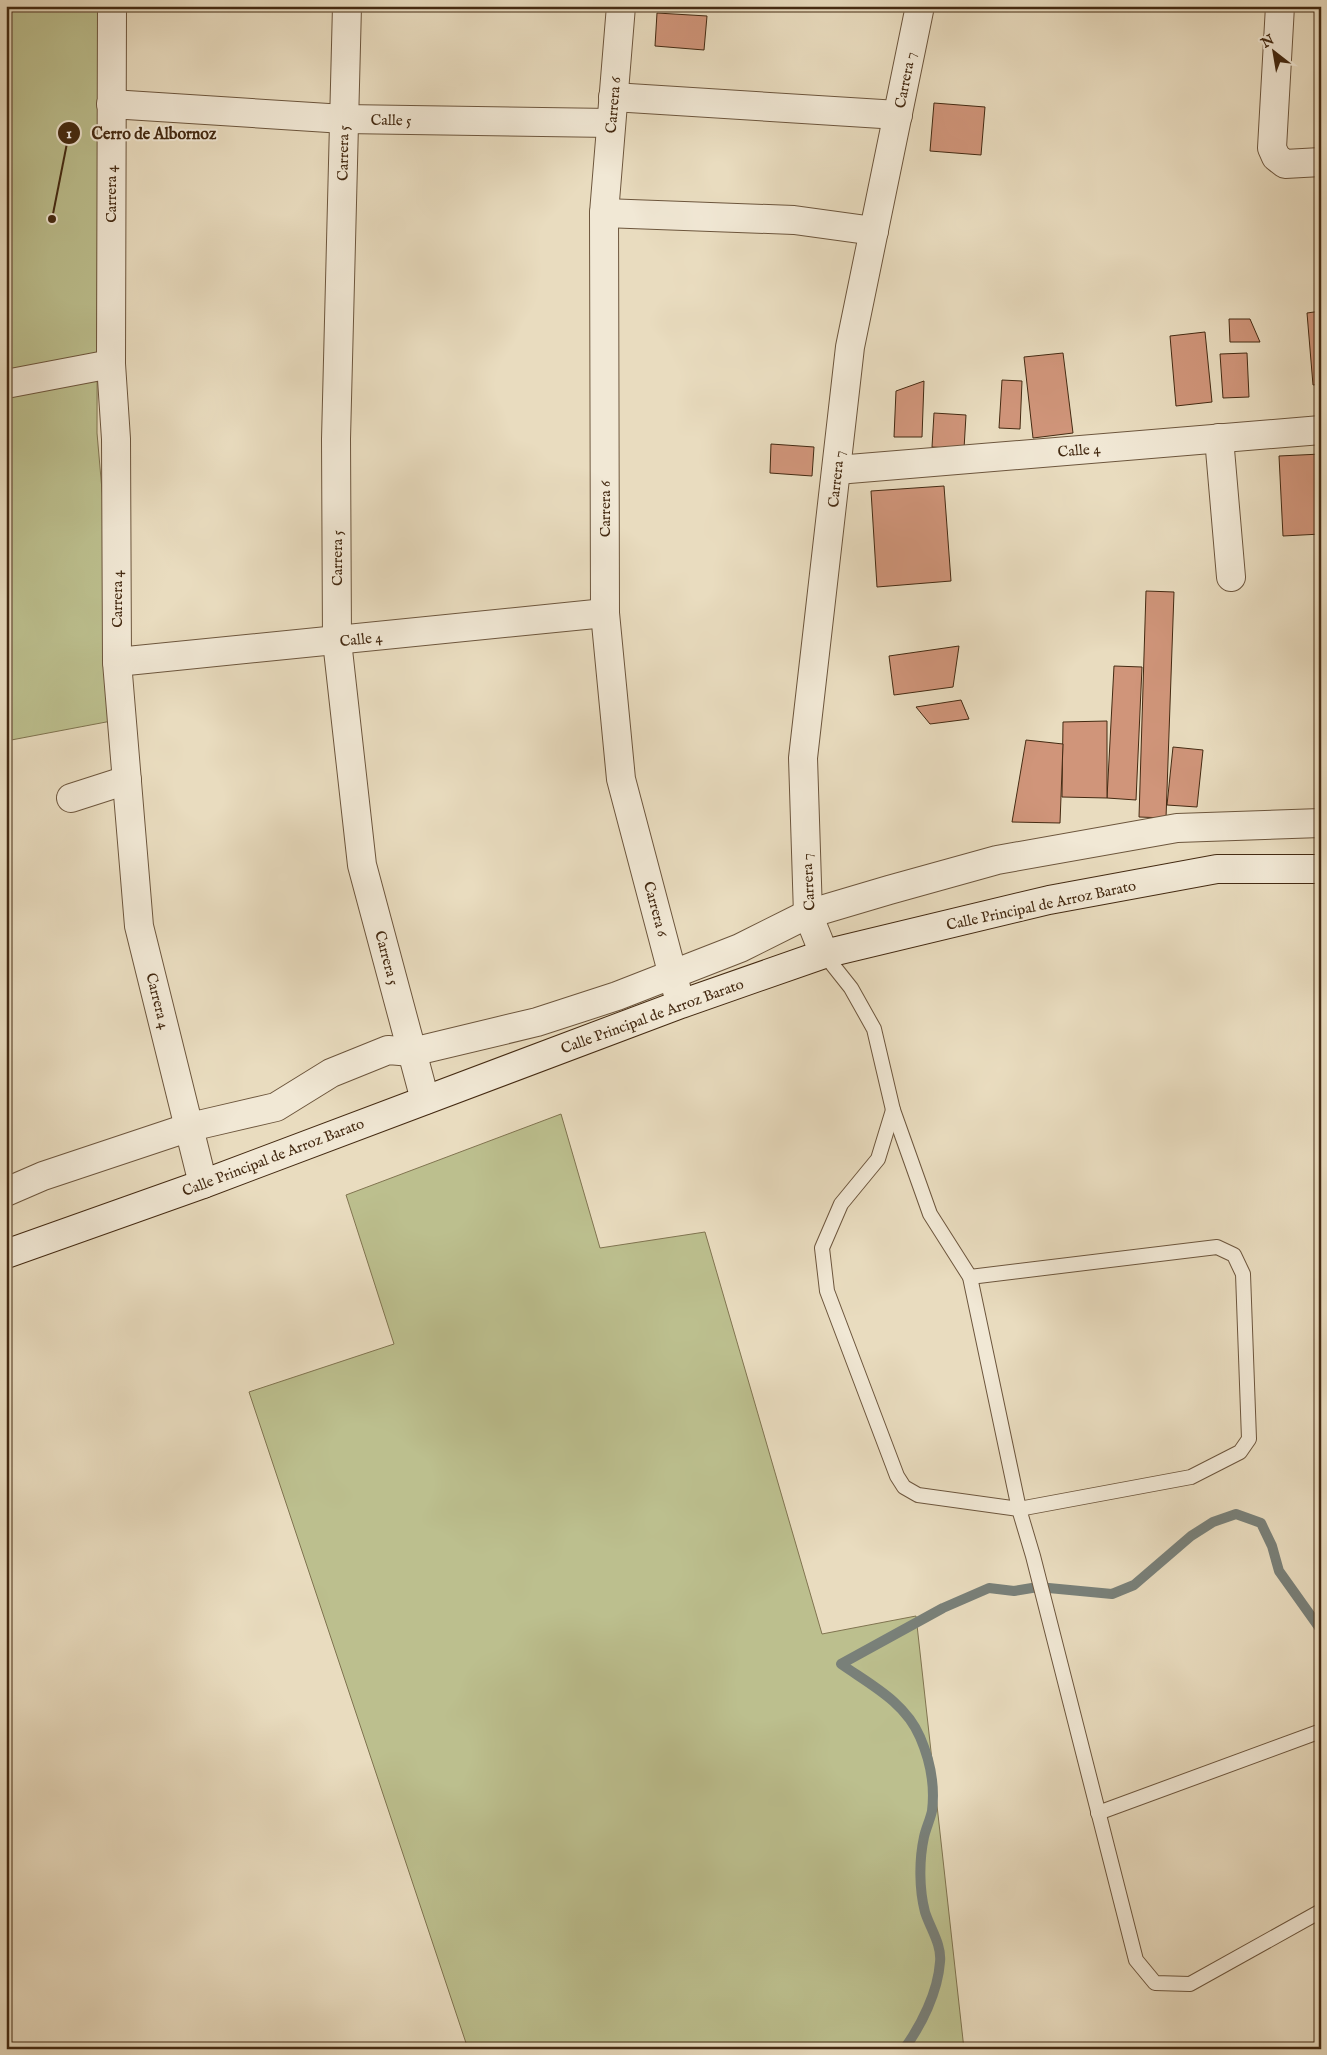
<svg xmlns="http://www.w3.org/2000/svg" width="1327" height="2055" font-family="'IM FELL English',serif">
<rect width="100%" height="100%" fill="#e9dcbf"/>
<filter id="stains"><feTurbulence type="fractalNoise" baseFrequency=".004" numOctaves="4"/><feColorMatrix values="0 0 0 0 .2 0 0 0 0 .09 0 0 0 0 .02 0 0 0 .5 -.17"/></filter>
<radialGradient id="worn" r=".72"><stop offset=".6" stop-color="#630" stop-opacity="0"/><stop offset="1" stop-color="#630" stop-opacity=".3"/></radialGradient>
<g fill="#bcbf8e" stroke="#807450">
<polygon points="6,6 98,6 97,433 122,719 6,741"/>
<polygon points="561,1114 600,1248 705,1232 822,1634 916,1616 964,2049 468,2049 249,1392 394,1344 346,1195"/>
</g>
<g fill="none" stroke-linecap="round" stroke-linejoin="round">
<path stroke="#798079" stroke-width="10" d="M904,2049C921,2026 938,1992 940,1962C942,1945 930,1928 925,1912C919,1889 919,1860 924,1837C926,1828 930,1820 932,1811C935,1787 930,1760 920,1737C905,1702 871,1685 841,1664L943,1608L989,1588L1014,1591L1038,1587L1112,1594L1134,1585L1191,1536L1213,1522L1236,1514L1261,1523L1272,1546L1279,1571L1321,1630"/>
</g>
<g fill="#d0957a" stroke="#442a12">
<polygon points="657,13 707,16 704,50 655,46"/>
<polygon points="934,103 985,107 981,155 930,151"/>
<polygon points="1321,311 1321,384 1313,385 1307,313"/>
<polygon points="1229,319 1250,319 1260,342 1230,342"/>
<polygon points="1205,332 1212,402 1176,406 1170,336"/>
<polygon points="1063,353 1073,433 1033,438 1024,357"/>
<polygon points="1247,353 1249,397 1223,398 1220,354"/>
<polygon points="1002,380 1022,381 1020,429 999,428"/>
<polygon points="924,381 922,437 894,437 896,391"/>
<polygon points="934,413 966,415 964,449 932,447"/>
<polygon points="771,444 814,447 812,476 770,473"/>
<polygon points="1321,454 1321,534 1283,536 1279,456"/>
<polygon points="944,486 951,581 877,587 871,491"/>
<polygon points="1146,591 1174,592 1166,818 1139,817"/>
<polygon points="959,646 953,687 894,695 889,656"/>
<polygon points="1114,666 1142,667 1136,800 1107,798"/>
<polygon points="961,700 969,719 930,724 916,707"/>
<polygon points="1107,721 1107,798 1062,797 1063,722"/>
<polygon points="1026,740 1063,744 1060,823 1012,822"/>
<polygon points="1173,747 1203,750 1197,807 1167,805"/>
</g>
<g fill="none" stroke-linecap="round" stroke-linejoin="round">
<g stroke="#6d563d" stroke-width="16">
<g id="lane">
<polyline points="824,954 851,988 874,1029 893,1110 930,1214 970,1277 1019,1509 1033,1556 1136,1960 1155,1983 1190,1984 1321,1911"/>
<polyline points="893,1110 878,1159 841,1204 822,1248 827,1291 897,1476 904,1487 918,1495 1019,1509 1191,1477 1240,1452 1249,1439 1243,1274 1234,1255 1217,1247 970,1277"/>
<polyline points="1098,1813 1321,1731"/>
</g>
</g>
<g stroke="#6d563d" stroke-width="30">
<g id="street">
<polyline points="112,6 111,364 116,439 117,662 139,926 203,1184"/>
<polyline points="347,6 336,439 337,641 362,865 425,1100"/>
<polyline points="621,6 604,213 605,613 621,779 677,991"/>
<polyline points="1280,6 1272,148 1276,157 1285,164 1321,162"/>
<polyline points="613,97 898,115"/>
<polyline points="111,104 344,119 611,123"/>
<polyline points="604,213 794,220 874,231"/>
<polyline points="6,384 111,364"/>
<polyline points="1219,438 1231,577"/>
<polyline points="837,470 1321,430"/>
<polyline points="117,662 605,613"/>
<polyline points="71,798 127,780"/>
<polyline points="824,954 808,914 803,758 850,347 920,6"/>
<polyline points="6,1192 43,1176 190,1127 276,1107 331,1073 388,1050 412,1052 537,1022 617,996 740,948 808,914 889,890 997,860 1177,828 1321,823"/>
</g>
</g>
<g stroke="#442a12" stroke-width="30">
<polyline id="secondary" points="6,1254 203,1184 681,1004 824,954 1049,900 1217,869 1321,869"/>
</g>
<use href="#lane" stroke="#f1e8d5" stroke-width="14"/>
<use href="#street" stroke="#f1e8d5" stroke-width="28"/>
<use href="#secondary" stroke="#f1e8d5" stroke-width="28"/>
</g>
<g text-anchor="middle" stroke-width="4" stroke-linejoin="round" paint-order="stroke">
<g font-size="15" fill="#442a12" stroke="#f1e8d5">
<text transform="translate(905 80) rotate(-79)" y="5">Carrera 7</text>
<text transform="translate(613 105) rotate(-85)" y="5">Carrera 6</text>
<text transform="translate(391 120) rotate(1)" y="5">Calle 5</text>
<text transform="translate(343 153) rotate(-89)" y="5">Carrera 5</text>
<text transform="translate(111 194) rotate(-90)" y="5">Carrera 4</text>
<text transform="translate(1079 450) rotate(-5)" y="5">Calle 4</text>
<text transform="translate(836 479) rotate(-84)" y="5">Carrera 7</text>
<text transform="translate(605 509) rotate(-90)" y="5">Carrera 6</text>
<text transform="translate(337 558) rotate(-90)" y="5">Carrera 5</text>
<text transform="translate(117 599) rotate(-90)" y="5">Carrera 4</text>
<text transform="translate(361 639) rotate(-6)" y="5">Calle 4</text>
<text transform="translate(808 882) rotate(-93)" y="5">Carrera 7</text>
<text transform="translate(1041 905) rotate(-12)" y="5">Calle Principal de Arroz Barato</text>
<text transform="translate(656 909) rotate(75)" y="5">Carrera 6</text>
<text transform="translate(387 958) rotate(75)" y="5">Carrera 5</text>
<text transform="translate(158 1001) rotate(76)" y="5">Carrera 4</text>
<text transform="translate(652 1016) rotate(-20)" y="5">Calle Principal de Arroz Barato</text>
<text transform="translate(273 1157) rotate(-21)" y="5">Calle Principal de Arroz Barato</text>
</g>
</g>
<path fill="none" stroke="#442a12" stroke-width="2" d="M52 219L69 133"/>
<g fill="#442a12" stroke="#f1e8d5" stroke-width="2">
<circle cx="52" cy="219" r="5"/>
<circle cx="69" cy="133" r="12"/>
</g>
<g font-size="15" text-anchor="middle" font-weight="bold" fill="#fff">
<text x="69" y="138">1</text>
</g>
<g font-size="16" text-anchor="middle" font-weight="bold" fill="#442a12" stroke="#f1e8d5" stroke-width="4" stroke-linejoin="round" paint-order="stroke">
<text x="154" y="139">Cerro de Albornoz</text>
</g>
<rect width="1327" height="2055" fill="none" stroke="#e9dcbf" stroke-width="25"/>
<rect x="8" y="8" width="1312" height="2040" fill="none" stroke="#442a12" stroke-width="2.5"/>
<rect x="12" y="12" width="1302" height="2030" fill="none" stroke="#442a12"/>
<g transform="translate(1274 52) rotate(329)" stroke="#f1e8d5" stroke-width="4" paint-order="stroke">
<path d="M0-4L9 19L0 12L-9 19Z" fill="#442a12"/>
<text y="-8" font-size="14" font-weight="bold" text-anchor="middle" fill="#442a12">N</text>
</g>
<rect width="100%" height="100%" filter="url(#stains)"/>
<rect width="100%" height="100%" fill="url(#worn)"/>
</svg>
